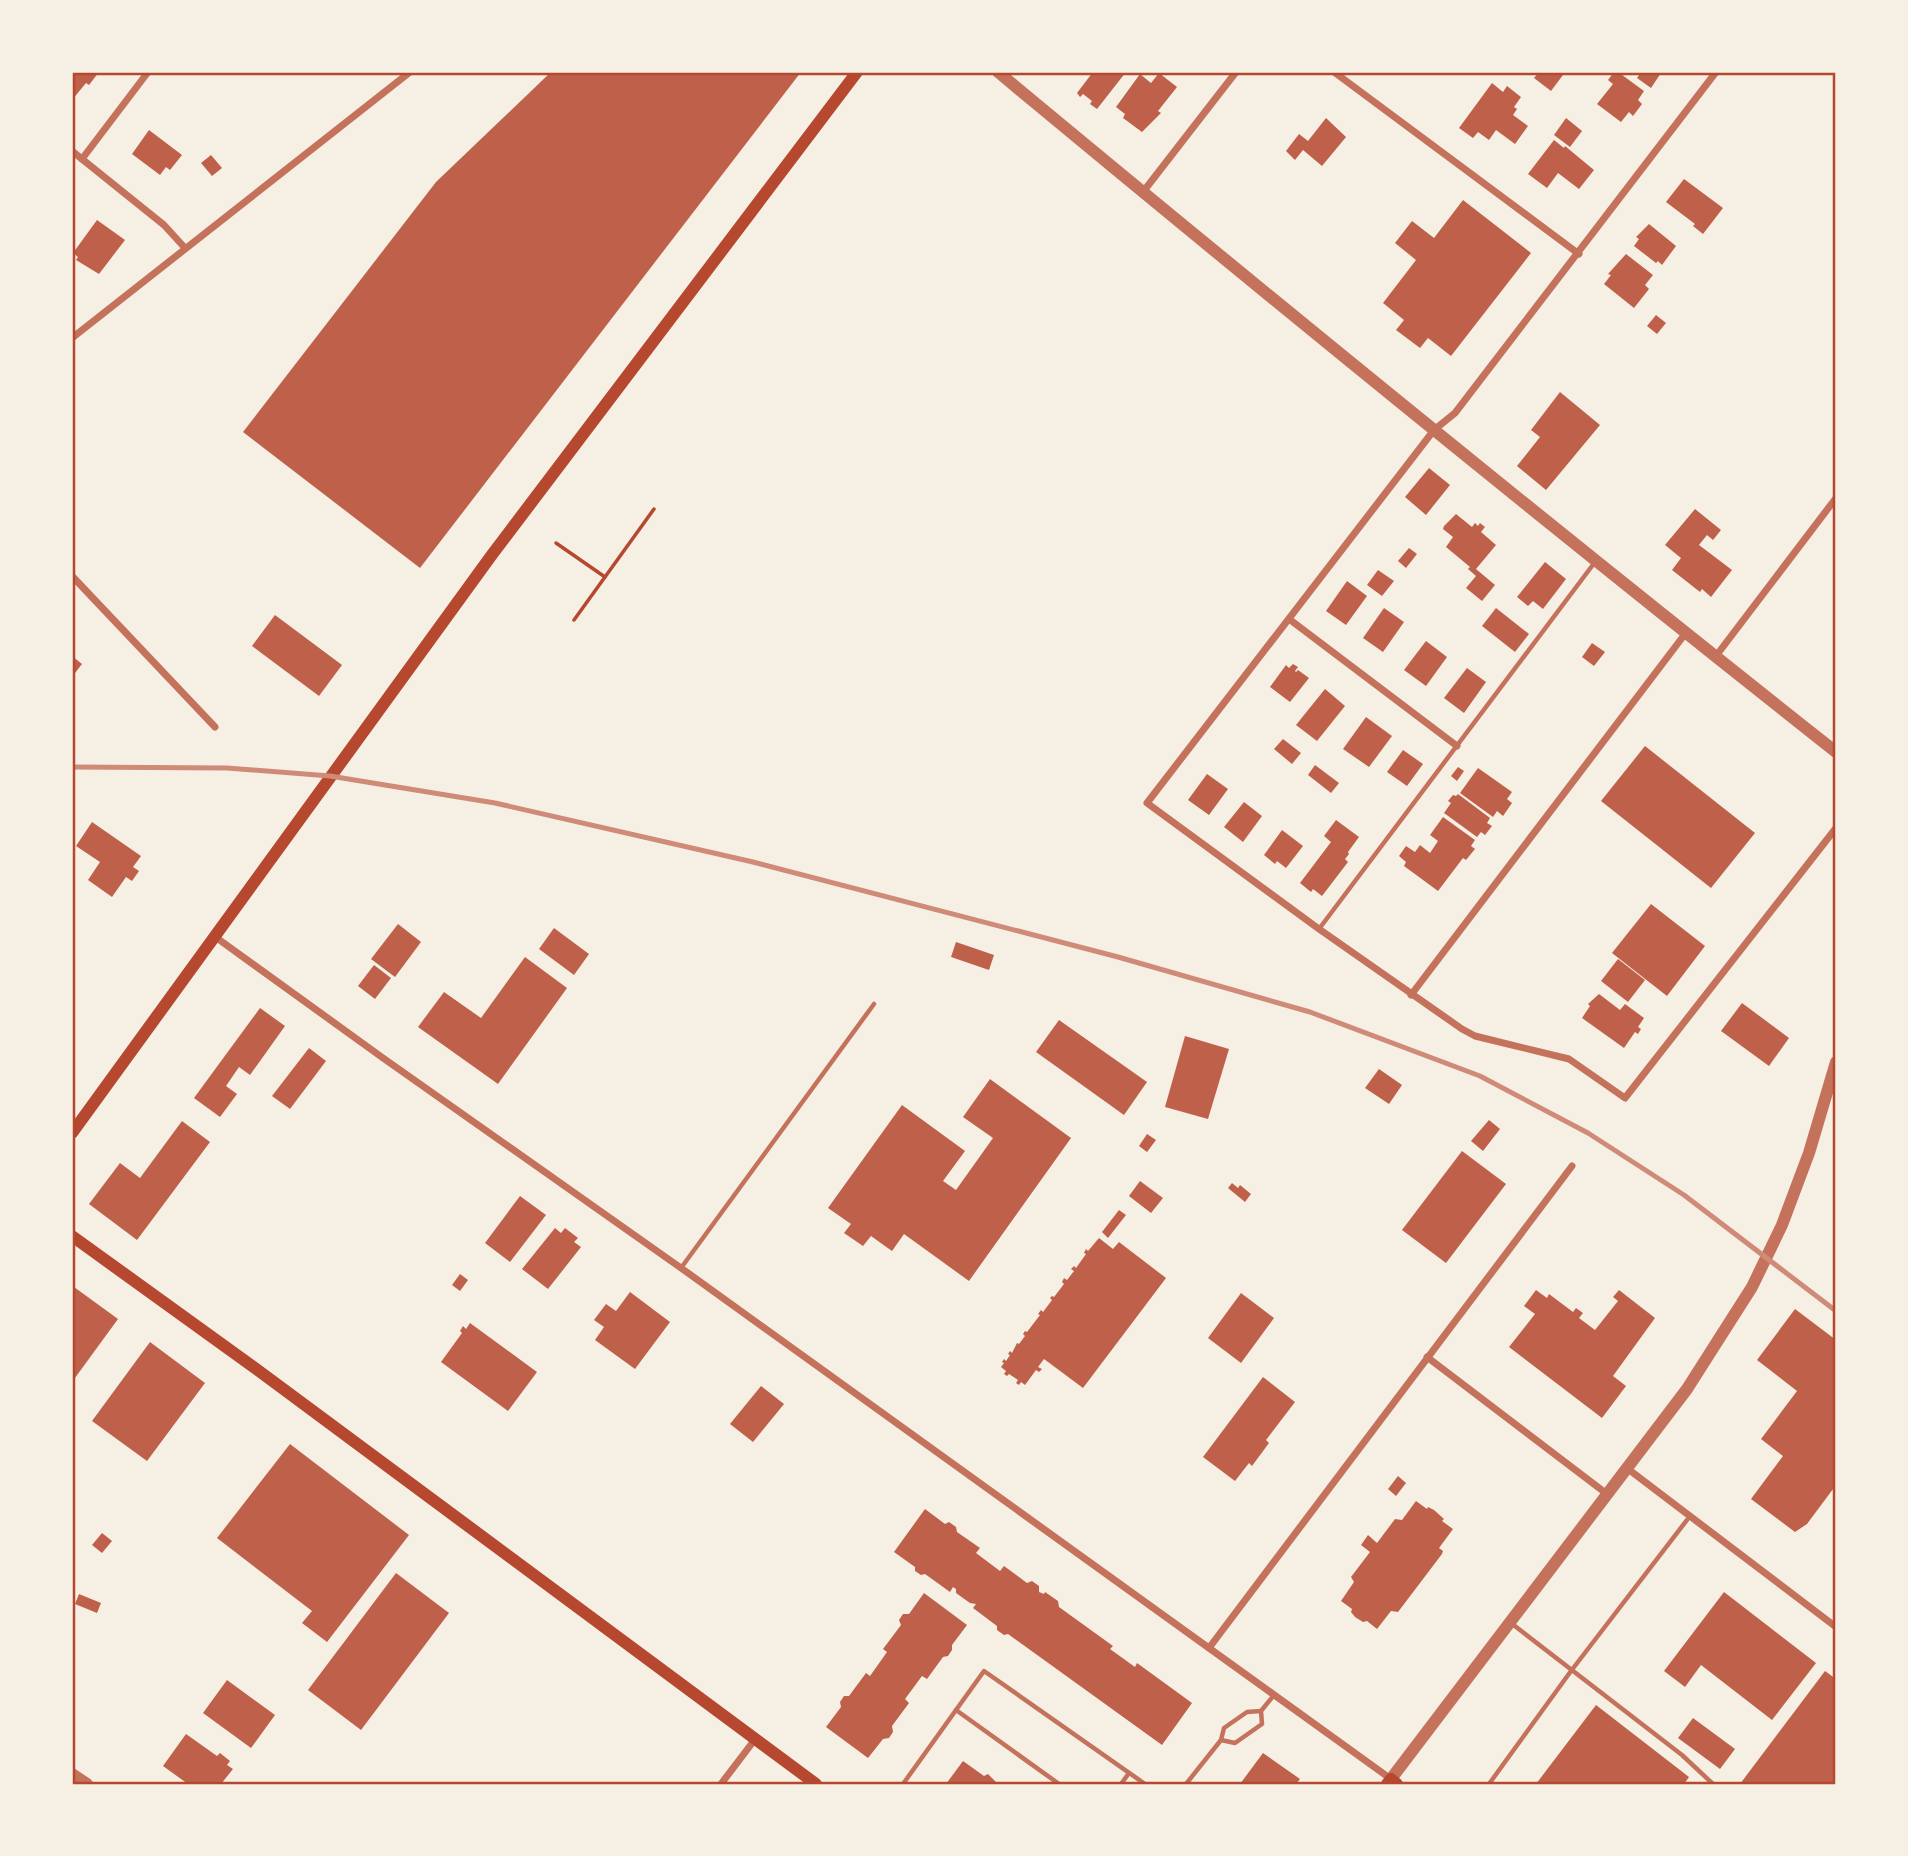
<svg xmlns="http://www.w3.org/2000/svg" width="1908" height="1856" font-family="'Archivo Narrow',sans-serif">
<rect width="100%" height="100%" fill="#f6efe4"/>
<g fill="#bf614a">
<polygon points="72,72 99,72 89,85 86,83 72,100"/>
<polygon points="551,72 801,72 420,568 243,432 436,182"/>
<polygon points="1093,72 1126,72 1097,109 1090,104 1092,101 1083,94 1080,97 1077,93"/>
<polygon points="1539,72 1559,72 1563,75 1551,91 1534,78"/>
<polygon points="1614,72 1618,72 1644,91 1638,100 1642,104 1633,116 1629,112 1621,122 1597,104 1613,84 1608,80"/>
<polygon points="1641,72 1660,72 1661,73 1651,88 1637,78"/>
<polygon points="1159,73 1177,87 1158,111 1161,113 1142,132 1123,118 1125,114 1116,107 1140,74 1151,83"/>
<polygon points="1492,83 1503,92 1507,86 1521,97 1514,107 1517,109 1513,115 1528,126 1515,144 1496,130 1489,140 1478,132 1473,138 1459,128"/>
<polygon points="1326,118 1346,137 1322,166 1303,150 1295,160 1286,151 1299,134 1308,141"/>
<polygon points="1566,118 1582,131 1570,147 1554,135"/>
<polygon points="149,130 182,155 170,170 166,167 160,175 132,154"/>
<polygon points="1554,140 1564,148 1565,146 1594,170 1579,189 1558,173 1547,188 1528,174"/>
<polygon points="211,155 222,168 212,176 201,163"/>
<polygon points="1684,179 1723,208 1703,234 1693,226 1695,224 1666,202"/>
<polygon points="1463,200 1531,253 1451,356 1428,338 1420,348 1396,330 1404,320 1383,303 1416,260 1395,243 1412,221 1434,238"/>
<polygon points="97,220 125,240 99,274 76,260 78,257 73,253"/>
<polygon points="1649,224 1676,246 1662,265 1658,261 1656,263 1634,246 1639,239 1636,237"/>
<polygon points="1626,254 1653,275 1645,285 1649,289 1634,308 1604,284 1611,275 1608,274"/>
<polygon points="1656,315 1666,323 1657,334 1647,326"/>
<polygon points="1560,392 1600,425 1546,490 1517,466 1540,437 1531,430"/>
<polygon points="1429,468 1450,485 1426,515 1405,497"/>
<polygon points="1695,509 1721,530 1713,540 1707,535 1699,545 1732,570 1711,597 1702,589 1700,592 1672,570 1681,558 1665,545"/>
<polygon points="1456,514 1472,527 1475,523 1478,526 1480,523 1485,527 1481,532 1496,545 1476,569 1495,585 1482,601 1466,588 1476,576 1468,569 1470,567 1446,547 1453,537 1443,529 1444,526"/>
<polygon points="1409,548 1417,554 1406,568 1398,561"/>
<polygon points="1545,562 1566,579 1543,609 1533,601 1528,606 1517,597"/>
<polygon points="1378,570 1394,581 1382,596 1367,585"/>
<polygon points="1347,581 1367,596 1346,625 1326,611"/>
<polygon points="1384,608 1404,622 1383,652 1363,638"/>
<polygon points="1496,608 1529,634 1515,652 1482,626"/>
<polygon points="275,615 342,665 319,696 252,646"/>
<polygon points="1426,641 1447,657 1426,686 1404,670"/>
<polygon points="1592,643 1605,652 1594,666 1582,657"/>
<polygon points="72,656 82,664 72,677"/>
<polygon points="1293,664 1298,667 1295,671 1296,672 1298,670 1309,678 1290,702 1270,687 1286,665 1289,668"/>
<polygon points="1467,668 1486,682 1464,713 1444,698"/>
<polygon points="1325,689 1345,706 1317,741 1296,725"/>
<polygon points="1366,717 1392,736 1369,767 1343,749"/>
<polygon points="1283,739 1301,753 1292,764 1274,749"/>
<polygon points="1645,746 1755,833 1711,888 1601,801"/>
<polygon points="1403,750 1423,764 1407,786 1387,772"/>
<polygon points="1315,765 1339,783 1331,793 1308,775"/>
<polygon points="1458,767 1464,771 1457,781 1451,776"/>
<polygon points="1478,768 1512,792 1507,799 1512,803 1503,816 1497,811 1493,817 1460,793"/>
<polygon points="1207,774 1228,789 1209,815 1188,800"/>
<polygon points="1458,794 1490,818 1487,823 1492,826 1485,835 1481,832 1477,837 1444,813 1451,803 1448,801 1453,795 1456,796"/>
<polygon points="1244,802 1262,816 1243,842 1224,827"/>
<polygon points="1443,817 1475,840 1471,846 1475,849 1466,860 1463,858 1438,891 1404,866 1406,862 1399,856 1406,846 1415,852 1420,845 1430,853 1438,841 1430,835"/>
<polygon points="1336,820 1359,837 1348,852 1349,854 1345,859 1348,862 1322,896 1313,889 1311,892 1300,883 1331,842 1324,836"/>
<polygon points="92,822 141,856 133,867 139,871 132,881 126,877 112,897 88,880 100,862 76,846"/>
<polygon points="1282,830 1303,846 1286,868 1277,861 1275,864 1264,855"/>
<polygon points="1651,904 1705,946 1667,996 1612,953"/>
<polygon points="398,924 421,942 395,977 371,959"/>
<polygon points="554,928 589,954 574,975 539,949"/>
<polygon points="956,942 994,955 989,970 951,957"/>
<polygon points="525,957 567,988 498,1084 418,1027 444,992 481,1018"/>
<polygon points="1618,959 1645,980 1628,1002 1601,981"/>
<polygon points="374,965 391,978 375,999 358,986"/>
<polygon points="1599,994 1620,1010 1625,1004 1644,1018 1638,1027 1641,1029 1638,1034 1635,1032 1624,1048 1582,1018 1590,1006 1588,1004"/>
<polygon points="1742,1003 1789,1038 1769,1066 1721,1031"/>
<polygon points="260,1008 285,1026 250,1075 239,1067 226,1086 237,1094 220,1117 194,1098"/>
<polygon points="1059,1020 1147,1082 1124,1115 1036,1052"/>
<polygon points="1185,1036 1229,1049 1208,1119 1165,1107"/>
<polygon points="309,1048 326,1061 290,1109 272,1096"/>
<polygon points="1379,1069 1402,1085 1389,1104 1365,1088"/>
<polygon points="990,1079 1071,1138 969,1281 904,1234 892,1251 871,1236 863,1246 844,1233 851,1224 828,1208 902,1105 965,1151 943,1181 956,1190 993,1138 963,1117"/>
<polygon points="1489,1120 1500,1129 1483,1151 1471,1141"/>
<polygon points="182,1121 210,1142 137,1240 89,1204 120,1163 140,1178"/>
<polygon points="1147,1134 1156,1140 1147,1152 1139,1146"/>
<polygon points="1462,1151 1506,1184 1446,1263 1402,1230"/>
<polygon points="1140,1181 1163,1198 1151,1213 1129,1196"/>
<polygon points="1232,1183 1238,1188 1240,1185 1251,1194 1245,1202 1228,1188"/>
<polygon points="520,1196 546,1215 510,1262 485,1243"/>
<polygon points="1119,1210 1126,1215 1108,1238 1102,1232"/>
<polygon points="555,1228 561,1233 565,1228 578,1238 574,1242 581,1247 548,1289 522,1269"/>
<polygon points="1099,1238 1113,1249 1119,1242 1166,1278 1083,1388 1044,1359 1038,1367 1042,1369 1039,1372 1036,1370 1025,1385 1021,1382 1019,1385 1016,1383 1018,1380 1009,1374 1007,1376 1004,1374 1006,1371 1001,1367 1004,1363 1002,1362 1004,1359 1006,1361 1010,1355 1008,1354 1010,1351 1012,1353 1017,1343 1019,1344 1025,1336 1023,1334 1025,1331 1027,1332 1040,1315 1038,1314 1041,1310 1043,1312 1052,1300 1050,1298 1052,1296 1054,1297 1064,1284 1062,1282 1064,1278 1067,1280 1074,1271 1071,1269 1074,1266 1076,1268 1086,1254 1084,1253 1086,1249 1088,1251"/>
<polygon points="460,1274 468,1280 460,1291 452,1285"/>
<polygon points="74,1287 118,1319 72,1382 72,1290"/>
<polygon points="1536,1290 1547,1298 1549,1294 1573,1312 1576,1308 1583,1313 1579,1318 1595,1330 1618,1301 1613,1297 1619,1290 1655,1318 1613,1376 1626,1386 1602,1418 1509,1347 1535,1314 1524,1306"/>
<polygon points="630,1292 670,1322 635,1369 595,1340 604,1327 594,1320 606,1304 616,1311"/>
<polygon points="1241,1293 1274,1318 1241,1363 1208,1338"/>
<polygon points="1795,1309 1836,1340 1836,1485 1807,1524 1795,1532 1751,1499 1783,1456 1761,1439 1797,1391 1757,1360"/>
<polygon points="470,1323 537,1372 508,1411 441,1362 462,1333 460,1331 463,1326 466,1329"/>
<polygon points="150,1342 205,1383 147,1461 92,1421"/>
<polygon points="1263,1377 1295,1402 1266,1440 1269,1443 1252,1466 1249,1463 1235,1481 1203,1457"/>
<polygon points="761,1386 784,1404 753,1442 730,1424"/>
<polygon points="290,1444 409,1535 327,1642 302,1623 312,1611 217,1538"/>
<polygon points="1398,1476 1406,1483 1396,1496 1388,1489"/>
<polygon points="1416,1501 1427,1509 1428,1507 1434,1510 1444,1519 1442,1521 1453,1529 1439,1548 1443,1551 1442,1554 1398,1612 1391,1611 1377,1629 1367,1621 1363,1622 1355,1617 1351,1612 1352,1609 1341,1601 1354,1582 1351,1577 1370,1552 1361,1545 1368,1535 1377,1543 1395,1519 1402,1520"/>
<polygon points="925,1509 945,1524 949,1522 956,1527 957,1532 980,1548 976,1553 1000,1571 1004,1566 1027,1583 1032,1581 1039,1586 1039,1592 1044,1594 1045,1592 1058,1601 1059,1607 1113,1646 1110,1649 1135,1667 1137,1663 1192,1703 1162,1745 1008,1634 1004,1635 997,1630 997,1626 973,1608 976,1604 970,1603 956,1593 956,1589 953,1587 950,1592 925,1574 921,1575 915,1571 915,1567 894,1552"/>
<polygon points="102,1533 112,1541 102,1553 92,1545"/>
<polygon points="396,1573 449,1613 361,1730 308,1690"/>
<polygon points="1724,1592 1816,1663 1772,1720 1701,1665 1685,1687 1664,1671"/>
<polygon points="924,1593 967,1625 952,1645 952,1650 948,1656 943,1657 927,1679 922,1676 905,1699 909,1703 892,1726 893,1732 889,1738 883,1739 868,1758 826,1727 841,1707 840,1702 844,1696 849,1696 866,1673 870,1676 887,1652 883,1649 901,1625 899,1620 903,1614 909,1614"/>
<polygon points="79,1594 101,1603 97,1613 75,1604"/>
<polygon points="1825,1671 1836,1679 1836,1784 1740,1784"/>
<polygon points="227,1680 275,1715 251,1748 203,1713"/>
<polygon points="1596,1705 1689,1777 1684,1784 1536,1784"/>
<polygon points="1693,1718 1735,1749 1720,1769 1678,1738"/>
<polygon points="186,1734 217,1756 220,1753 230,1761 227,1765 233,1769 221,1784 188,1784 163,1766"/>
<polygon points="1263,1753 1300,1779 1296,1784 1240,1784"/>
<polygon points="963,1761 984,1776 988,1774 996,1782 994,1784 946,1784"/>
</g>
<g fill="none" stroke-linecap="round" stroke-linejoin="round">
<g stroke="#b5482f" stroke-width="3.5">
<polyline points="556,543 605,577"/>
<polyline points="574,620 654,509"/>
</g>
<g stroke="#c5725c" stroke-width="4.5">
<polyline points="1319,929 1595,562"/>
<polyline points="681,1268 874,1004"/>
<polyline points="1511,1623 1682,1755 1713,1784"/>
<polyline points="956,1710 1059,1784"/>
<polyline points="1221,1740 1235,1743 1262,1724 1261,1711 1274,1695"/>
<polyline points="903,1784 984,1671 1145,1784"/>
<polyline points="1121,1784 1129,1773"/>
<polyline points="1186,1784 1221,1740 1224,1728 1247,1712 1261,1711"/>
<polyline points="1489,1784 1571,1671 1690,1516"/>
</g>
<g stroke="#c5725c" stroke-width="7">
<polyline points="1334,72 1579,254"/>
<polyline points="1716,72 1455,413 1434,430 1147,803 1319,929 1462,1029 1475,1036 1569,1059 1625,1098 1836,828"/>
<polyline points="72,151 164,225 185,248"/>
<polyline points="82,159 148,72"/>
<polyline points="1143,192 1236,72"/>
<polyline points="72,338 410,72"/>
<polyline points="72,576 215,727"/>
<polyline points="1289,619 1457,746"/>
<polyline points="1716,656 1836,498"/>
<polyline points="214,936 383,1058 681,1268 1391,1779"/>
<polyline points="1411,995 1685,634"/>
<polyline points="1427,1357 1607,1494"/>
<polyline points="1628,1469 1836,1627"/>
<polyline points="1209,1648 1572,1166"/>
<polyline points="721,1784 756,1738"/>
</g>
<g stroke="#c5725c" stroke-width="12">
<path d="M998,72C1275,302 1554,529 1836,752"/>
<polyline points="72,1774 87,1784"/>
<polyline points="1391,1779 1687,1389 1752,1287 1782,1225 1809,1153 1836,1062"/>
</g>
<g stroke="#b5482f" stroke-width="12">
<polyline points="72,1133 491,556 857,72"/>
<polyline points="72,1236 259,1371 816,1784"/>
<polyline points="1387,1784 1391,1779 1397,1784"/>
</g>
<polyline stroke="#cf8b77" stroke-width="5" points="72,767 227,768 330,776 495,803 753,862 1118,957 1310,1012 1480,1076 1588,1133 1684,1195 1836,1311"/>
</g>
<rect width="1908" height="1856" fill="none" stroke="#f6efe4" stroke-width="147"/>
<rect x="74" y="74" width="1760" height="1709" fill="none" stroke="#b5482f" stroke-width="2.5"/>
</svg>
